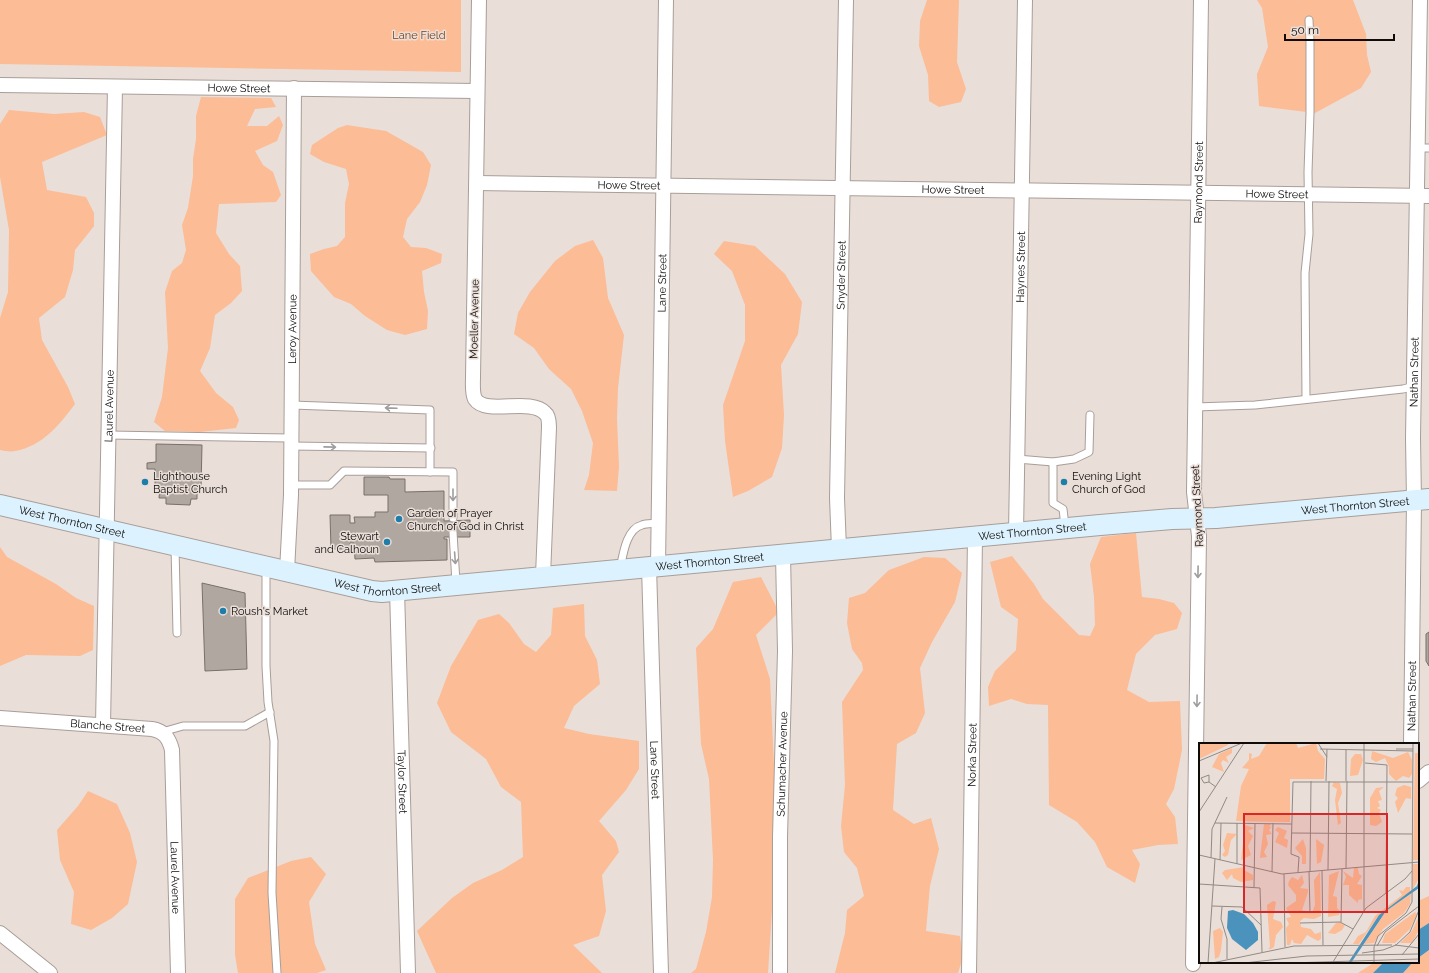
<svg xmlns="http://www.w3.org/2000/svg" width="1429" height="973" font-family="Raleway,sans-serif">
<rect width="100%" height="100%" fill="#eaded8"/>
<g fill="#fcbc95">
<polygon points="0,0 461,0 461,72 0,64"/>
<polygon points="927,0 959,0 957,62 966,89 961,102 939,107 929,101 928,75 919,46 920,21"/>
<polygon points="1257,0 1353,0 1366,34 1367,55 1371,72 1361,88 1315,113 1259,106 1257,74 1268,47 1262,8"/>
<polygon points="201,97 271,98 276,107 255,109 247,126 267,126 279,116 283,125 277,141 255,151 263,165 273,172 281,195 276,202 219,204 216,233 229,254 240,266 242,291 231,303 215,315 210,348 200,371 216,393 233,407 239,420 236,428 200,432 165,431 154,422 162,397 168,348 165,292 172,271 182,263 186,250 182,225 188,208 193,176 193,159 196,139 196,116"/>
<path d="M9,110L54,114L84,112L100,117L107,135L42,162L47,190L86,197L94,213V226L75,250L73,270L65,297L39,318L42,340L68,387L75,404C59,425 43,446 15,451C11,452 5,451 0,450V318L8,292L9,230L0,177V124Z"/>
<polygon points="347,125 386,131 423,152 431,165 427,185 420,202 407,219 403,237 411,247 426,248 442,254 441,263 422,271 424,292 428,311 427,329 405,335 387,330 365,316 351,304 334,297 311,271 310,254 324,249 337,246 345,237 345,203 349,184 346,169 324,162 310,154 312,145 338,128"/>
<polygon points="593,240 603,258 608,298 624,335 618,388 617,419 619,467 617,491 584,490 589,475 593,443 582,411 571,389 549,369 534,348 514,334 518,313 530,292 555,261 575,246"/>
<polygon points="724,241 755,246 785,274 802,302 798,334 781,365 784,415 782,448 772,477 748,491 733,497 725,441 723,405 745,341 745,305 732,271 714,254"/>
<polygon points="1136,533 1142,597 1159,599 1174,603 1182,613 1177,629 1155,635 1136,654 1127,690 1149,702 1180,701 1182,750 1174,789 1166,804 1175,817 1178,844 1158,845 1132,850 1140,864 1135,883 1107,867 1095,842 1077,822 1049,805 1048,705 1027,704 1011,699 989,706 988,687 995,671 1016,650 1018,619 1001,607 990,562 1012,556 1034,584 1043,599 1079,635 1090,636 1095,625 1094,597 1090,564 1101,537"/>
<polygon points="0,547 7,557 56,584 76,598 94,606 93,650 80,656 26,655 0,666"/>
<polygon points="924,557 945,558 962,573 955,602 932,642 920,668 925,713 916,733 897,744 893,810 914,824 931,818 939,849 930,886 926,931 960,936 963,957 958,973 835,973 845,933 847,910 864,896 857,868 844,852 841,826 845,785 842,702 863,670 862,663 852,649 847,623 849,598 865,593 889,570"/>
<polygon points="761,577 779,612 756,635 770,679 775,786 773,894 768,973 691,973 696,969 706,932 712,897 713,860 709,779 701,744 696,648 713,629 733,582"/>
<polygon points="584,604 585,636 597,660 600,684 574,706 564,728 589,734 639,741 639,769 626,790 599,821 616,841 619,852 602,875 606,911 599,936 573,945 602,973 436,973 417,931 452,898 473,883 502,870 523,857 521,802 501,787 486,759 451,732 437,703 451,666 478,620 499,614 509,623 524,644 536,652 551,635 553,608"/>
<polygon points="88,791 117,804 130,833 137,862 128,904 112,918 91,930 71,924 74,892 60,860 57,830 78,806"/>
<polygon points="311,857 326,874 309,902 315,944 326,970 317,973 238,973 235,955 235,899 248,878 291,861"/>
<polygon points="1429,896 1429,923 1418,930 1418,901"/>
<polygon points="1429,950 1429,973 1403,973 1413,962 1418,962 1418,958"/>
<polygon points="1375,962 1384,962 1373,973 1358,973"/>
</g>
<g fill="#4b93bc">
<polygon points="1429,923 1429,950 1418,958 1418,930"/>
<polygon points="1384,962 1413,962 1403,973 1373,973"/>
</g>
<g fill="#b1a7a1" stroke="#79706a">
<polygon points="156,444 202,445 201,488 197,488 197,499 191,499 190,505 166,504 166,498 159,498 160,486 155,486 155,469 147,469 147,463 156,462"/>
<polygon points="364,477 389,477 390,479 405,479 405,492 444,491 444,521 470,520 470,537 444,537 444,539 447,539 447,560 375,562 374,558 355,559 354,543 350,543 350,549 331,549 330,515 350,515 350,523 355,523 354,517 375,517 375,512 388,512 388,495 364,495"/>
<polygon points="202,583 245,593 247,669 205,671"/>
<polygon points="1429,632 1429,666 1426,661 1426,634"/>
</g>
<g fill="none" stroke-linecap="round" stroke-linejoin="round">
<g stroke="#a89e98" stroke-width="9">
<g id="lane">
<polyline points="1417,148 1429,148"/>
<polyline points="1306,399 1305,273 1309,234 1308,172 1310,113 1310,42 1309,20"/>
<polyline points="292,405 430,410 430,472"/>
<polyline points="1195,407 1255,405 1403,389 1415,386"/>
<polyline points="109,435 291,438"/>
<polyline points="291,446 431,448"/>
<polyline points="1017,459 1053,462"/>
<polyline points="291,485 330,485 344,471 453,472 453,518"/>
<polyline points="1065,526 1063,509 1053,503 1053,462 1074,459 1089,452 1090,415"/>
<polyline points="453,532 456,583"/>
<polyline points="175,547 177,633"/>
<polyline points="266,568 266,666 268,702 274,741 272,893 277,973"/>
<path d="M620,569C623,555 626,529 642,525C647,523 653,524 659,523"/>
<polyline points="162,732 183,726 245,726 270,712"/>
</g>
</g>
<g stroke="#a89e98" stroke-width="16">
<g id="street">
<path d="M479,0L473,377C473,384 472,393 475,399C486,416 530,397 545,413C549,416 549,423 549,427L543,576"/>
<path id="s1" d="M0,85L477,91"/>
<path id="s2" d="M477,183L1429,196"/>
<path id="s3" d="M1016,533L1025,0"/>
<path id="s4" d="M839,549L837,498L846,0"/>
<path id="s5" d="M658,566L666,0"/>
<path id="s6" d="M649,567L661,973"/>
<path id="s7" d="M287,571L291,495L294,88"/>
<path id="s8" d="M397,590L408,973"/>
<path id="s9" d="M0,718L152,729C164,731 169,738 172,750L178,973"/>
<path id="s10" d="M103,725L115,87"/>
<path id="s11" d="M1411,744L1414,501L1413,438L1420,0"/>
<polyline points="1418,781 1429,772"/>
<polyline points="0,933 50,973"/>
<path id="s12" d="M1193,964L1199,536L1194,492L1201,0"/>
<path id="s13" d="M780,973V837L785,651L783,555"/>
<path id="s14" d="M969,973L975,537"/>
</g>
</g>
<g stroke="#a89e98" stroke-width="22">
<g id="secondary">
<path id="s15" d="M0,505L372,591L382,592L1100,525L1172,519L1216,518L1429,499"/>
</g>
</g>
<use href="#lane" stroke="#fff" stroke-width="7"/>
<use href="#street" stroke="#fff" stroke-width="14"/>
<use href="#secondary" stroke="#dcf2fe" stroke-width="20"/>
</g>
<defs><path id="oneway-shaft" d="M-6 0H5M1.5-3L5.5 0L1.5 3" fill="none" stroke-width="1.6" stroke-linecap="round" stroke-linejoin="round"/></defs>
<g stroke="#9f9d9d">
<use href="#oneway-shaft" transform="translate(391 408) rotate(-178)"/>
<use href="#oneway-shaft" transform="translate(330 447) rotate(1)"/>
<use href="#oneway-shaft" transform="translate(453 495) rotate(90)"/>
<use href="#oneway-shaft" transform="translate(455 558) rotate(86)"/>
<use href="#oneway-shaft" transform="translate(1198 572) rotate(91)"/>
<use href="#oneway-shaft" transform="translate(1197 701) rotate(91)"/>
</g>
<g fill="#1f7daa" stroke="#eaded8" stroke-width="1.5">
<circle cx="145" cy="482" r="4"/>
<circle cx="1064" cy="482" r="4"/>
<circle cx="399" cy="519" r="4"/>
<circle cx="387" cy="542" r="4"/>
<circle cx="223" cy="611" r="4"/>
</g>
<g text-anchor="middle" stroke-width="3" stroke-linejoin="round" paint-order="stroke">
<g font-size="11" fill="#7a3d12" stroke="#eaded8">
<text x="419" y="39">Lane Field</text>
</g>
<g font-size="11" fill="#0e0b09" stroke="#eaded8">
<text dy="4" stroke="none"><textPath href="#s1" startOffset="239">Howe Street</textPath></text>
<text dy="4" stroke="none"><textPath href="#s12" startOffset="782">Raymond Street</textPath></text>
<text dy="4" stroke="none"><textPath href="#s2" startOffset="152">Howe Street</textPath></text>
<text dy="4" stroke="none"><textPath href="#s2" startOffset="476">Howe Street</textPath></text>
<text dy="4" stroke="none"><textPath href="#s2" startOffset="800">Howe Street</textPath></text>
<text dy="4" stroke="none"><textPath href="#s3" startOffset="266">Haynes Street</textPath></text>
<text dy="4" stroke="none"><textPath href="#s4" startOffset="274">Snyder Street</textPath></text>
<text dy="4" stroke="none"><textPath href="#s5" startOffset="283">Lane Street</textPath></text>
<text transform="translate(474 319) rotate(-89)" y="4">Moeller Avenue</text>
<text dy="4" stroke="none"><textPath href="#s7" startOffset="242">Leroy Avenue</textPath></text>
<text dy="4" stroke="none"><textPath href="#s11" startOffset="372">Nathan Street</textPath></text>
<text dy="4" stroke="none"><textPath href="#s10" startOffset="319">Laurel Avenue</textPath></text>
<text dy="4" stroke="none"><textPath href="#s15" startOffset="1369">West Thornton Street</textPath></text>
<text transform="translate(1197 506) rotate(-93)" y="4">Raymond Street</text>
<text dy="4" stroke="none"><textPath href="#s15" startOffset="74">West Thornton Street</textPath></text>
<text dy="4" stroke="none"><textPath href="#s15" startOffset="1045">West Thornton Street</textPath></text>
<text dy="4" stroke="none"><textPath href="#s15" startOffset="721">West Thornton Street</textPath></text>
<text dy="4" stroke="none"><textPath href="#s15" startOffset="397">West Thornton Street</textPath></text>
<text dy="4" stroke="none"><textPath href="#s11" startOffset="48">Nathan Street</textPath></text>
<text dy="4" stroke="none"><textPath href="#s9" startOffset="108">Blanche Street</textPath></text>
<text dy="4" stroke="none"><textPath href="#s14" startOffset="218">Norka Street</textPath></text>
<text dy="4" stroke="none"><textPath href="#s13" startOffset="209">Schumacher Avenue</textPath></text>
<text dy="4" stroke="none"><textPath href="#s6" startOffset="203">Lane Street</textPath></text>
<text dy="4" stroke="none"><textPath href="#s8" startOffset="192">Taylor Street</textPath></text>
<text dy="4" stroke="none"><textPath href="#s9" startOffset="311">Laurel Avenue</textPath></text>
</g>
<g font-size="11" fill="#0e0b09" stroke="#eaded8" text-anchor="start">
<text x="153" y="480">Lighthouse<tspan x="153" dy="13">Baptist Church</tspan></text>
<text x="1072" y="480">Evening Light<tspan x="1072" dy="13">Church of God</tspan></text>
<text x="407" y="517">Garden of Prayer<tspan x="407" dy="13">Church of God in Christ</tspan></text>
<text x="379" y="540" text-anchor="end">Stewart<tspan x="379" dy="13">and Calhoun</tspan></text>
<text x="231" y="615">Roush's Market</text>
</g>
</g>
<g transform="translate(1199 743)">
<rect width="220" height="220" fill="#eaded8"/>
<path d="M0,0H29V2L0,16ZM68,0H97L99,5L117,0L119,8L126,16L125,36H91V79L37,78L42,43L50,26L43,25L50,17V10L53,11L52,16L60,13ZM33,5V10L27,14L30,20L24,17L22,20L25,29L13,24L20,11ZM173,8L194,15L209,9L213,17V31L210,35L204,33L197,38L190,31V24L186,15L177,19L172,16ZM216,10H220V117H214ZM156,11H162L164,17L159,32L151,33L152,16ZM135,39L141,40L143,50L139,60L142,80L139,82L136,57L138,46L133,43ZM205,42L212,44V56L207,55L199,70L196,59L199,55L196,52L198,45ZM185,44L180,48L183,57L179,58L181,63L178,65L182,67L180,70L183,79L177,83L171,82V55L177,45ZM65,81H72L70,84L73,83L70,87L73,91L67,92L69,101L65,109L68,114L61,115ZM46,82L55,85L49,88L54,93L49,103L52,112L42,117ZM79,84L88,88L85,95L89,97L88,105L76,99L80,90L76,87ZM28,90L38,91L32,97L29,112L26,114L23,112L26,108L24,102ZM104,96L107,105V121H103V113L96,105ZM117,96L125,102L122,119L118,121ZM214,121H220V135L214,146ZM45,124V127L54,132V137L42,139L34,135L33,131L28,137L23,130L26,127ZM155,125H159L160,131L163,133L158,141L163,142V156L159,157V160L150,152V142H144L147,134L144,128L154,135ZM140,128L134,153L138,154V165L141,168L140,172L129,174L130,132ZM121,129L122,173L115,176L105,175L101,178L102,184L112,186L116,191L122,189V196L119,198L108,192L102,201L95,200L93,196L91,202H88L87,185L90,181L87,175L92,174L87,165L97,158V152L89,142L90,138L93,134L99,137L103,132L105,140L101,145L109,146V149L103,167L113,170L116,162L115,137ZM207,144H211V149L180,172L160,201H154L159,193L167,189L176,173L203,152L200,147L204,148ZM212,151L211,161L205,170L184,186L175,200L165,201L187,168ZM74,158L77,159L74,176L82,179L84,184L77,192L75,204L72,206H69L71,204L68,162ZM216,169L218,171L211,186L196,200H183L186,191ZM220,173V187L213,200H201L213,188ZM141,179L146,182L143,187L136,191L129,190L137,180ZM21,185L24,189L22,207L20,214L16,216L14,188Z" fill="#fcbc95"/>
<path d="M220,137V145L187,168L152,220H149L180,172L218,143ZM34,167L45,171L54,180L59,189V197L47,207L33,196L28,185L29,168Z" fill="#4b93bc"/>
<path fill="none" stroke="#928a85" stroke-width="1" d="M119,0L128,14M121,6L214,8M197,6H214M0,18L43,0M166,20L188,22L187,150M127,38L128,6M147,38V6M10,39V32L2,35L5,40L10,39L17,44M0,69L45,0M16,80L93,81M93,90L213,91M0,112L83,131L220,119M12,115L13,86L28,54M21,117L22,80M38,121V80M147,125L148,38M123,127L124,202M129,127L130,38M110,128L111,170M111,128L112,38M73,129L74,80M99,129L100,114L92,111L94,39H214M85,131L86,204M0,141L61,145L63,209M55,144L56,80M13,163L43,164L62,182M23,164L22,176L28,196V216M165,168V0M142,179L143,126M101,180L141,179L154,186M196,202L220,205M178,203L186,189L220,163M163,210L184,207L197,202L211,189L220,167M203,212L220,191M134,219L167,165L206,136L213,128M9,220L16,116M13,220L95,203L193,202M45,220L108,213L220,211M90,220L220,216M175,220V204L179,193L207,170L213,159L214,0"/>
<path fill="#d62828" fill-opacity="0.15" stroke="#d62828" stroke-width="2" d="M45,71H188V169H45Z"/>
<rect width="220" height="220" fill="none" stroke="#0e0b09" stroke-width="2"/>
</g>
<path d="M1285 34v6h109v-6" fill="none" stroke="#0e0b09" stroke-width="2"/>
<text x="1291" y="34" font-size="12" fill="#0e0b09" stroke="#eaded8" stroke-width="3" paint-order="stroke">50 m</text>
</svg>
